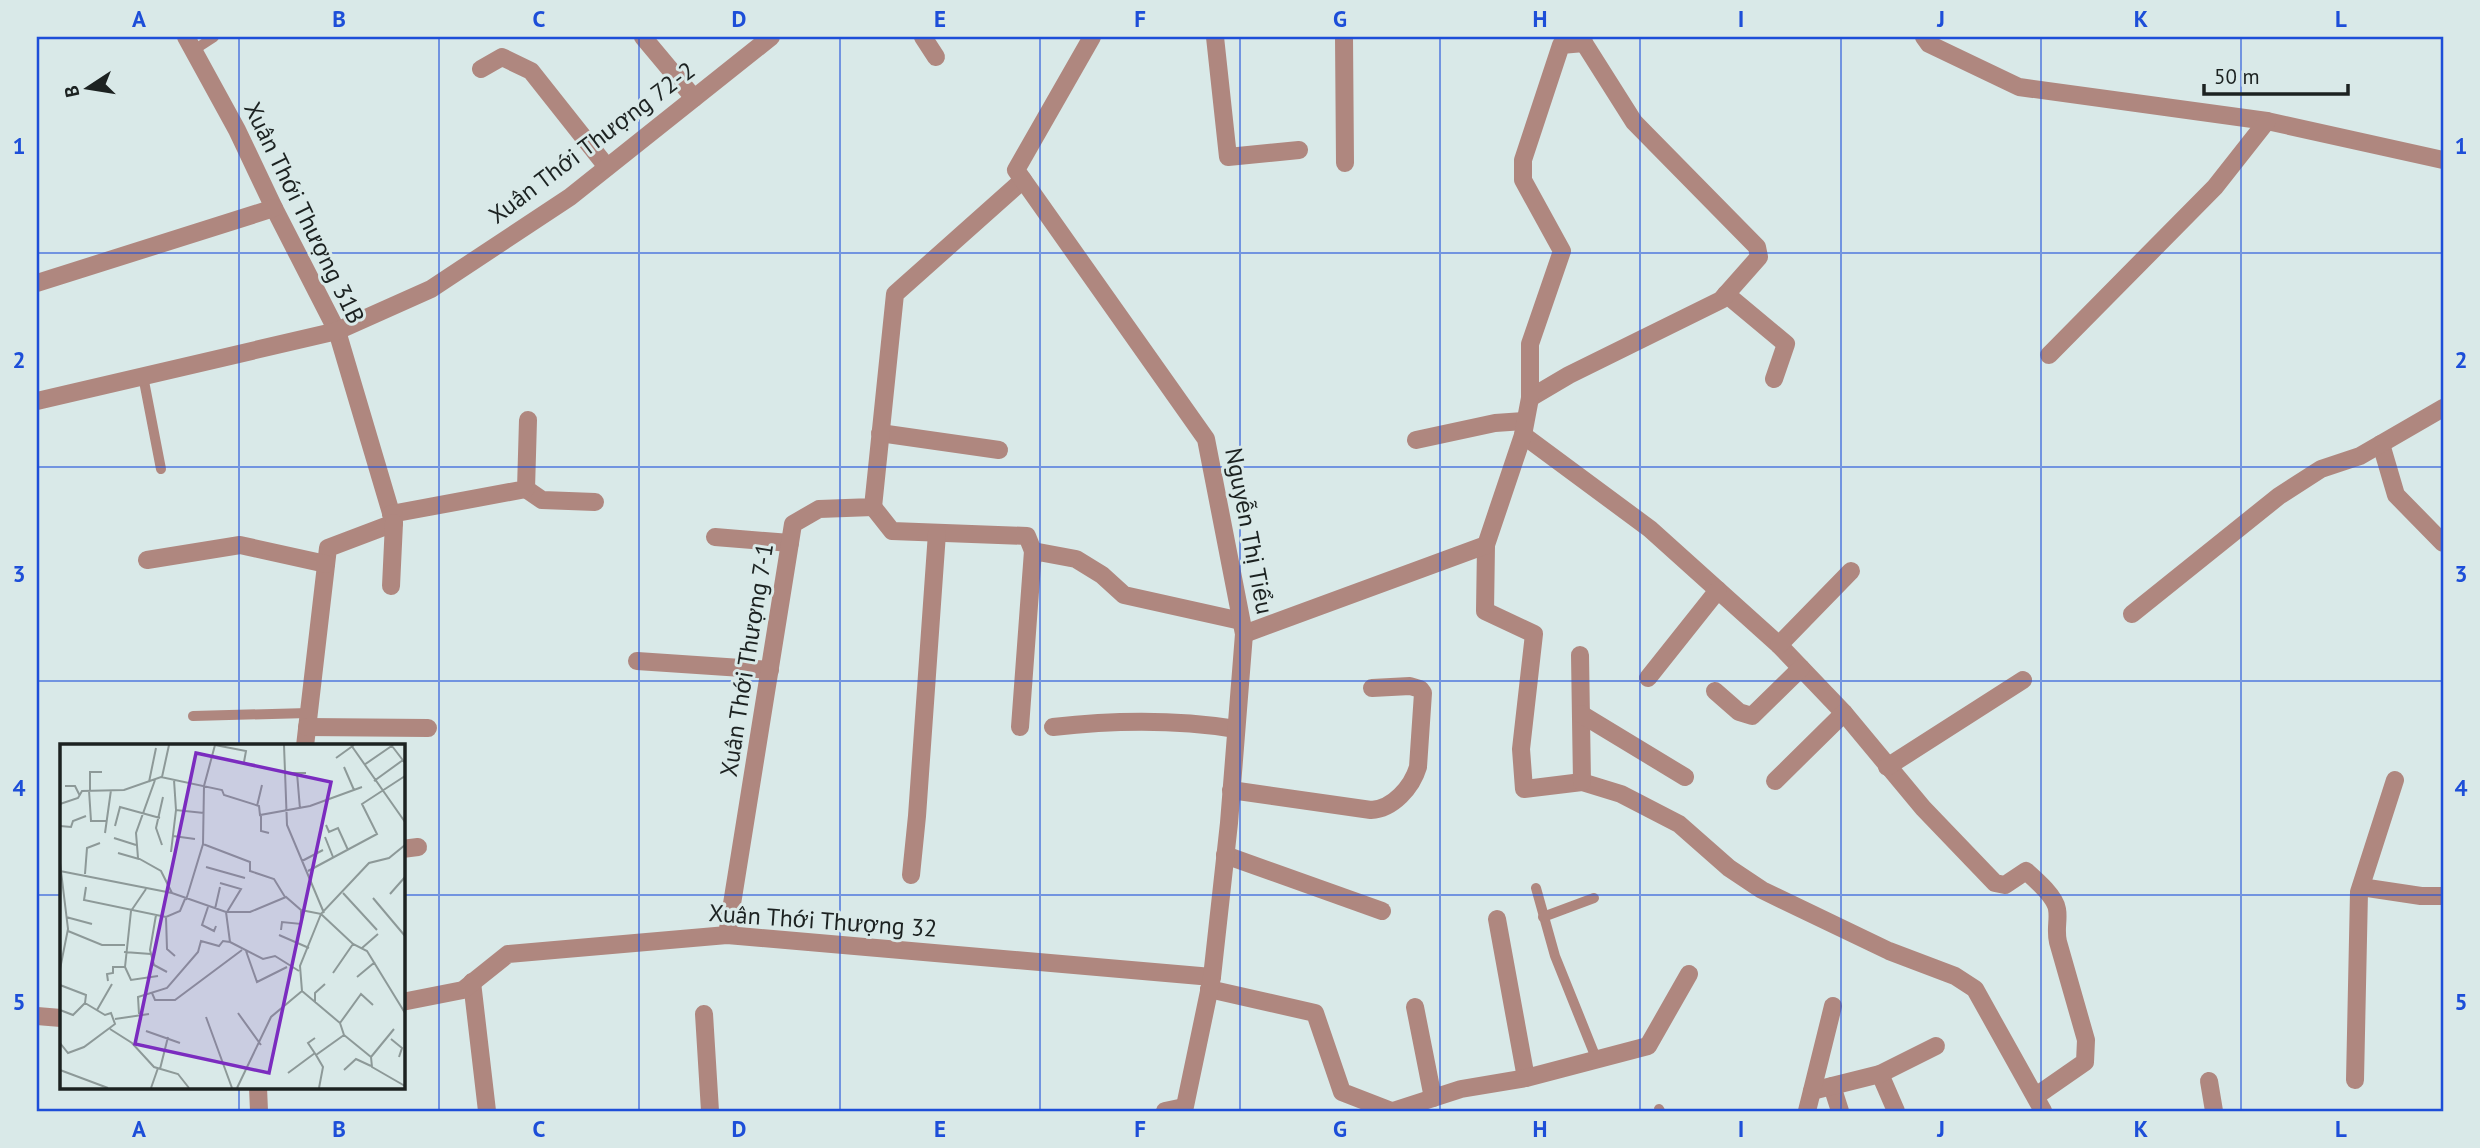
<svg xmlns="http://www.w3.org/2000/svg" width="2480" height="1148" font-family="'PT Sans',sans-serif">
<rect width="100%" height="100%" fill="#d9e9e8"/>
<g fill="none" stroke-linecap="round" stroke-linejoin="round">
<g stroke="#af877f" stroke-width="10">
<polyline points="194,50 214,37"/>
<polyline points="143,376 161,469"/>
<polyline points="193,716 308,713"/>
<polyline points="1536,888 1555,956 1596,1058"/>
<polyline points="1543,917 1594,898"/>
<polyline points="1659,1109 1660,1111"/>
</g>
<g stroke="#af877f" stroke-width="18">
<polyline points="186,37 237,130 274,208 337,331 394,523 328,548 305,746"/>
<polyline points="643,37 694,98"/>
<polyline points="923,37 936,57"/>
<polyline points="1215,37 1228,157 1299,150"/>
<polyline points="1344,37 1345,163"/>
<polyline points="1924,37 1929,44 2019,87 2267,121 2443,160"/>
<polyline points="481,69 502,57 531,71 607,167"/>
<polyline points="37,283 274,208"/>
<polyline points="1726,294 1786,344 1774,379"/>
<polyline points="2049,355 2215,187 2267,121"/>
<polyline points="1530,398 1569,375 1721,300 1759,257 1757,247 1634,122 1584,43"/>
<polyline points="37,401 337,331 431,289 570,197 771,37"/>
<polyline points="880,433 999,450"/>
<path d="M1523,435L1650,529L1779,645L1844,713L1923,808L1995,883L2005,885L2026,871C2035,879 2055,896 2057,909C2059,920 2055,929 2058,942L2086,1040L2085,1062L2036,1096"/>
<polyline points="1416,440 1495,423 1524,421"/>
<polyline points="2381,444 2396,495 2443,543"/>
<polyline points="526,489 542,500 595,502"/>
<polyline points="873,507 892,531 1027,536 1033,551"/>
<polyline points="391,514 526,489 528,420"/>
<polyline points="715,537 790,543"/>
<polyline points="1486,545 1485,611 1534,634 1521,749 1524,789 1582,782 1621,794 1679,824 1729,868 1762,890 1889,951 1955,976 1975,989 2043,1111"/>
<polyline points="147,560 240,545 326,564"/>
<polyline points="391,586 394,523"/>
<polyline points="2132,614 2279,496 2321,469 2360,456 2443,408"/>
<polyline points="1244,634 1486,545 1523,435 1530,398 1530,344 1562,251 1523,180 1523,160 1561,45 1584,43"/>
<polyline points="1779,645 1851,571"/>
<polyline points="1580,655 1582,782"/>
<polyline points="637,661 770,670"/>
<polyline points="1648,678 1718,590"/>
<polyline points="1715,691 1739,712 1752,716 1801,668"/>
<polyline points="1581,714 1685,777"/>
<polyline points="307,727 428,728"/>
<polyline points="1020,727 1033,551 1076,559 1102,575 1124,595 1241,621"/>
<path d="M1053,727C1115,720 1174,719 1236,729"/>
<polyline points="1887,767 2023,680"/>
<polyline points="1775,781 1844,713"/>
<path d="M1231,790L1371,810C1393,809 1412,787 1418,767L1423,693L1420,689L1410,686L1372,688"/>
<polyline points="402,849 418,847"/>
<polyline points="1225,855 1382,911"/>
<polyline points="911,875 917,816 937,533"/>
<polyline points="2361,887 2421,896 2443,896"/>
<polyline points="1497,919 1526,1078"/>
<polyline points="727,935 793,524 819,509 873,507 895,294 1023,180"/>
<polyline points="472,982 487,1111"/>
<polyline points="1209,989 1315,1013 1342,1092 1391,1111"/>
<polyline points="402,1002 463,990 508,954 727,935 1212,977"/>
<polyline points="1415,1007 1433,1098"/>
<polyline points="704,1014 710,1111"/>
<polyline points="37,1016 61,1018"/>
<polyline points="1880,1074 1896,1111"/>
<polyline points="2355,1080 2359,892 2395,780"/>
<polyline points="2209,1081 2214,1111"/>
<polyline points="1832,1086 1840,1111"/>
<polyline points="258,1087 259,1111"/>
<polyline points="1812,1091 1880,1074 1936,1046"/>
<polyline points="1165,1111 1184,1107"/>
<polyline points="1393,1111 1461,1089 1526,1078 1648,1046 1689,974"/>
<polyline points="1807,1111 1833,1006"/>
</g>
<polyline stroke="#af877f" stroke-width="18" points="1092,37 1016,170 1206,439 1244,634 1229,823 1212,977 1184,1111"/>
</g>
<path fill="none" stroke="#1d4ed8" stroke-width="2" stroke-opacity="0.55" d="M239,37V746M439,37V1111M639,37V1111M840,37V1111M1040,37V1111M1240,37V1111M1440,37V1111M1640,37V1111M1841,37V1111M2041,37V1111M2241,37V1111M37,253H2443M37,467H2443M37,681H2443M37,895H61M402,895H2443M239,1087V1111"/>
<g text-anchor="middle" stroke-width="6" stroke-linejoin="round" paint-order="stroke">
<g font-size="24" fill="#1c2221" stroke="#d9e9e8">
<text transform="translate(592 143) rotate(-37)" y="8">Xuân Thới Thượng 72-2</text>
<text transform="translate(304 213) rotate(64)" y="8">Xuân Thới Thượng 31B</text>
<text transform="translate(1249 531) rotate(79)" y="8">Nguyễn Thị Tiểu</text>
<text transform="translate(747 660) rotate(-81)" y="8">Xuân Thới Thượng 7-1</text>
<text transform="translate(823 921) rotate(4)" y="8">Xuân Thới Thượng 32</text>
</g>
</g>
<g transform="translate(60 744)">
<rect width="345" height="345" fill="#d9e9e8"/>
<path fill="none" stroke="#8d9998" stroke-width="2" d="M155,1L186,7L184,18M224,1L227,81L264,169M291,1L345,78M332,2L345,19M276,14L294,1M304,21L333,1M284,23L294,46M224,29H246M237,29L240,65M102,33L109,1M95,36L76,89L78,114L101,127L112,149M114,36L116,66M314,37L343,16M89,38L96,4M5,42H15L20,52M29,46L31,77H46M30,46V28H42M0,60L18,54L22,47L64,46L101,33L162,46L164,51L199,62L200,71L250,62L302,43M197,62L202,41M201,71V87L209,89M266,81L269,88L278,84L288,106M0,82L11,83L13,77L26,72M55,82L60,63L100,74M45,89L51,46M113,92L135,95M265,93L273,113M54,94L76,101M143,100L190,118V127L214,135L225,153M102,101L96,84L103,53M111,108L116,66L144,69M58,109L79,115M242,117L263,106M0,119L8,185L0,225M146,123L185,134M0,127L112,149L166,168H190L226,153L241,166L261,170L309,119L329,114L345,101M248,127L317,90L302,60L345,32M25,130L27,104L40,99M160,139L181,145L167,168M26,143L24,156L106,173L120,167L125,155M86,145L71,167L65,223L71,236L98,232M283,149L317,186M330,150L345,133M313,154L345,192M126,156L143,100L144,42L155,1M148,163L142,181L154,187L156,182M155,165L160,143M166,168L170,198L203,215L215,212L239,227M261,170L240,222L242,247L280,279L284,291L311,313L312,323L345,342M261,170L293,200L307,207L345,269M96,171L90,206L94,221L107,228M6,173L32,180M106,173L107,205L115,212M221,186L222,178L241,180V166M8,187L42,201H65M219,191L249,204M302,204L318,190M186,207L197,238L227,223M64,208L91,210M273,229L293,200M297,233L315,218M48,237L47,230L53,229V223H65M0,241L26,251L25,259M92,249L95,256H115L182,206M255,258V249L265,240M0,266L13,271L25,259M37,266L52,240M178,269L201,301M79,270L78,253L107,244L138,208L141,197L159,202L163,197L170,198M146,273L172,344M55,275L89,270M280,279L301,250L313,261M50,285L72,299L94,323L118,330L129,344M86,287L120,299M255,294L248,299L256,311M331,295L342,304L339,313M0,299L8,309L24,303L55,280L51,269L45,271L25,259M311,313L334,285M100,325L108,293M0,326L48,344M284,326L296,315L311,322M228,329L255,309M91,344L98,324M177,344L211,273L242,247M259,344L263,323L256,311L284,291"/>
<path fill="#7b2cbf" fill-opacity="0.15" stroke="#7b2cbf" stroke-width="3.5" d="M136,9L271,38L209,329L75,300Z"/>
<rect width="345" height="345" fill="none" stroke="#1c2221" stroke-width="3.5"/>
</g>
<rect width="2480" height="1148" fill="none" stroke="#d9e9e8" stroke-width="77"/>
<g transform="translate(88 88) rotate(258)" stroke="#d9e9e8" stroke-width="5" paint-order="stroke">
<path d="M0-5L12 26L0 18L-12 26Z" fill="#1c2221"/>
<text y="-10" font-size="19" font-weight="bold" text-anchor="middle" fill="#1c2221">B</text>
</g>
<path d="M2204 84v10h144v-10" fill="none" stroke="#1c2221" stroke-width="3.5"/>
<text x="2214" y="84" font-size="21" fill="#1c2221" stroke="#d9e9e8" stroke-width="5" paint-order="stroke">50 m</text>
<rect x="38" y="38" width="2404" height="1072" fill="none" stroke="#1d4ed8" stroke-width="2.5"/>
<g font-size="23" text-anchor="middle" font-weight="bold" fill="#1d4ed8">
<text x="139" y="27">A</text>
<text x="339" y="27">B</text>
<text x="539" y="27">C</text>
<text x="739" y="27">D</text>
<text x="940" y="27">E</text>
<text x="1140" y="27">F</text>
<text x="1340" y="27">G</text>
<text x="1540" y="27">H</text>
<text x="1741" y="27">I</text>
<text x="1941" y="27">J</text>
<text x="2141" y="27">K</text>
<text x="2341" y="27">L</text>
<text x="19" y="154">1</text>
<text x="2461" y="154">1</text>
<text x="19" y="368">2</text>
<text x="2461" y="368">2</text>
<text x="19" y="582">3</text>
<text x="2461" y="582">3</text>
<text x="19" y="796">4</text>
<text x="2461" y="796">4</text>
<text x="19" y="1010">5</text>
<text x="2461" y="1010">5</text>
<text x="139" y="1137">A</text>
<text x="339" y="1137">B</text>
<text x="539" y="1137">C</text>
<text x="739" y="1137">D</text>
<text x="940" y="1137">E</text>
<text x="1140" y="1137">F</text>
<text x="1340" y="1137">G</text>
<text x="1540" y="1137">H</text>
<text x="1741" y="1137">I</text>
<text x="1941" y="1137">J</text>
<text x="2141" y="1137">K</text>
<text x="2341" y="1137">L</text>
</g>
</svg>
